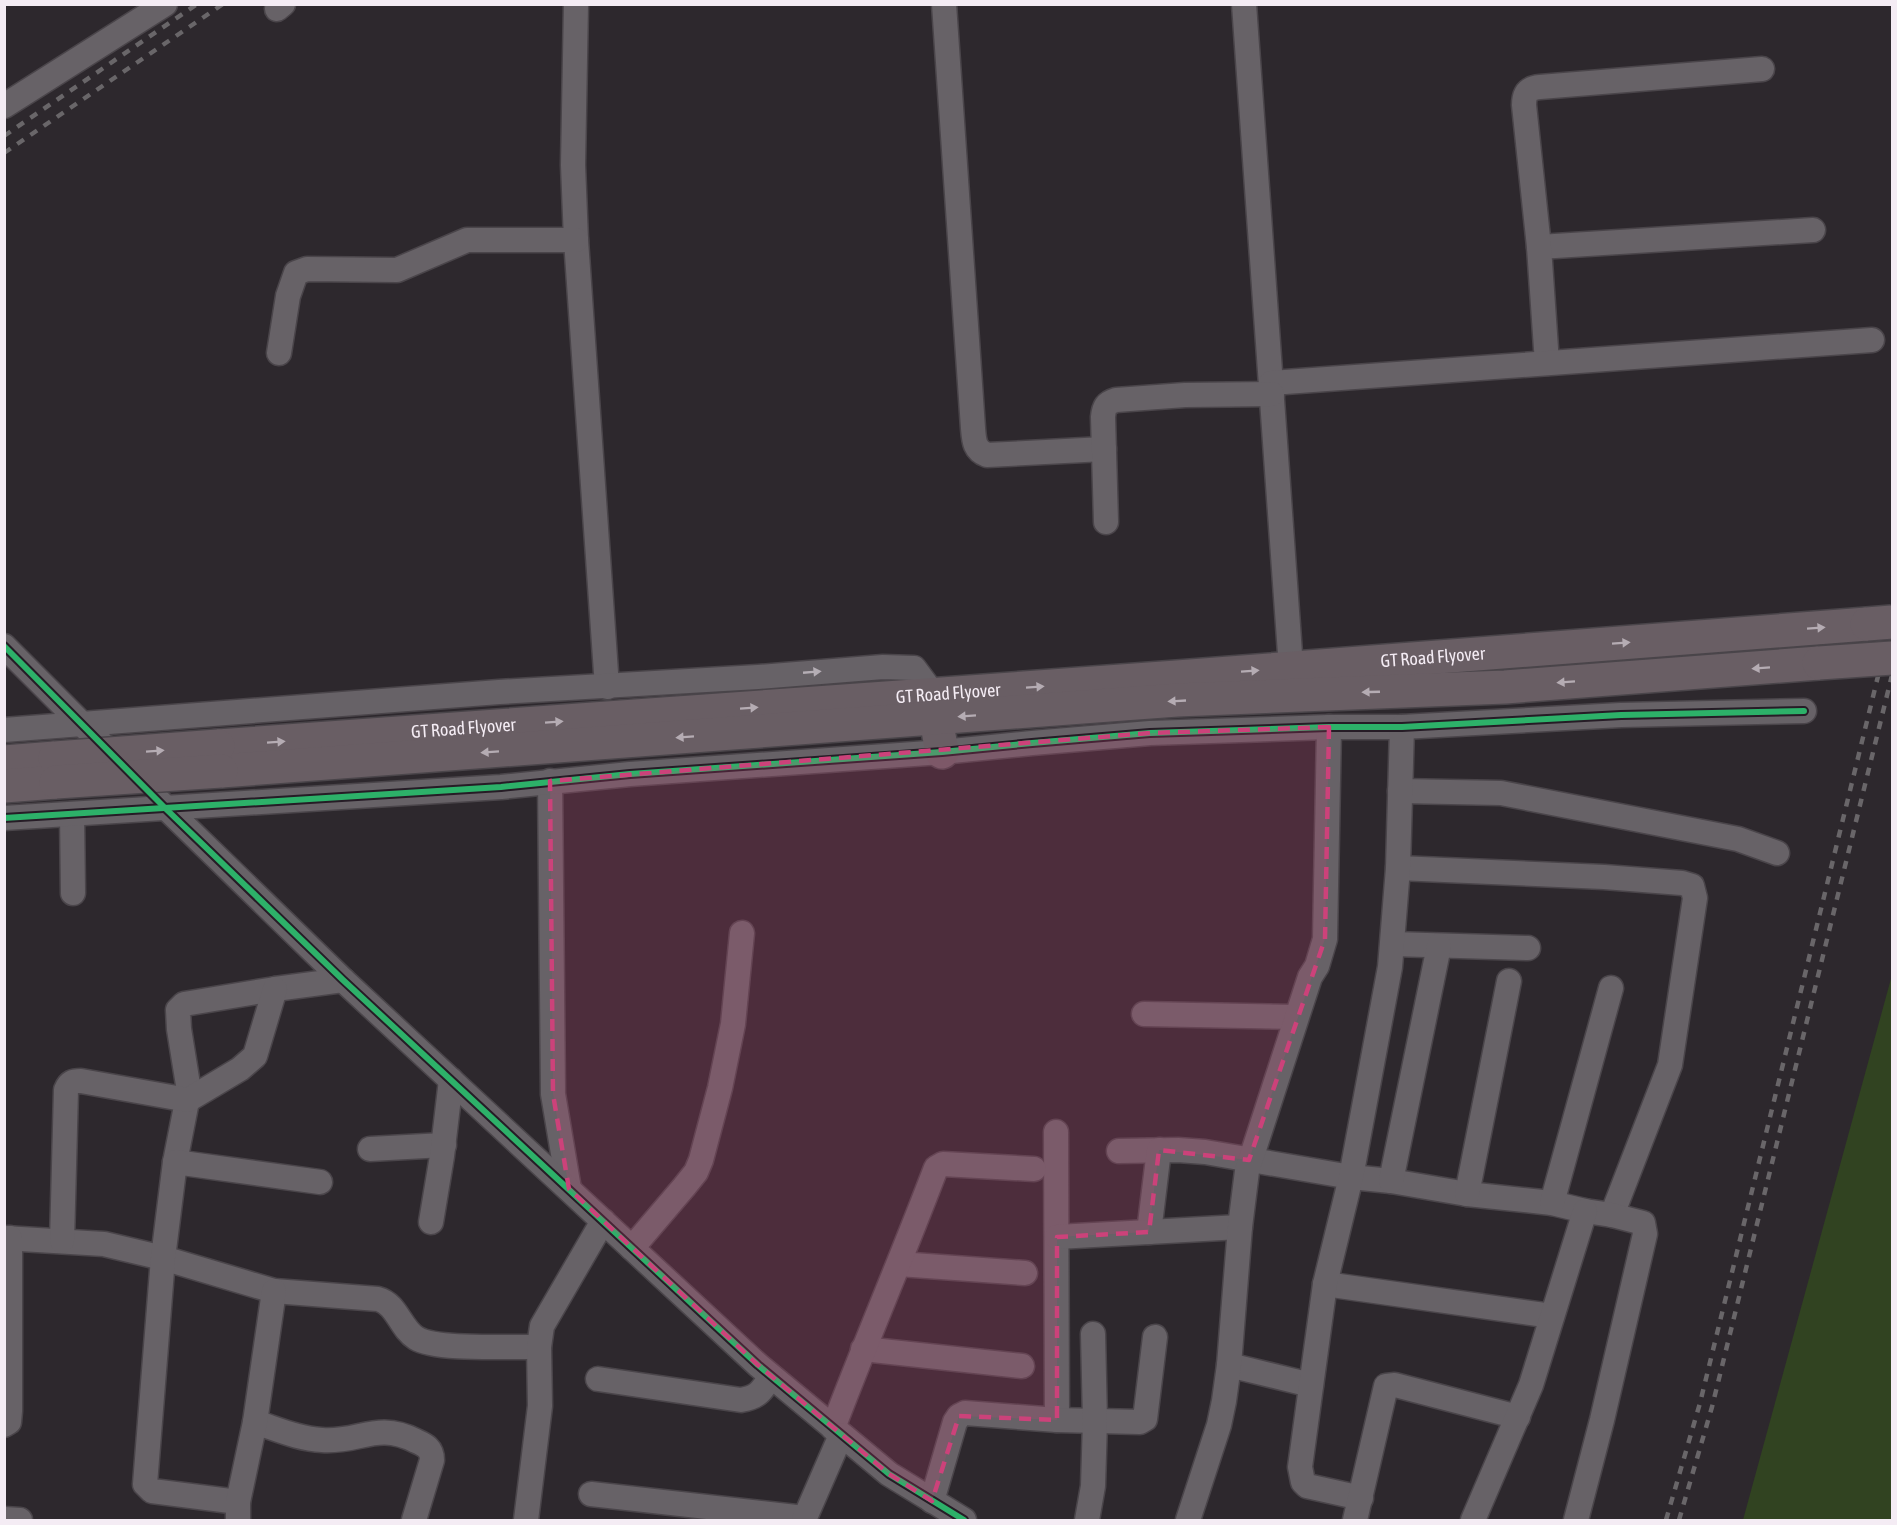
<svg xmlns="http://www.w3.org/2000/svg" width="1897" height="1525" font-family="'Asap Condensed',sans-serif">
<rect width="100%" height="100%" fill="#2d282d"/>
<polygon fill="#314321" points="1892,975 1892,1520 1743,1520"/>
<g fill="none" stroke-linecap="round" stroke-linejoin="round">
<g stroke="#4a454a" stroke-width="27">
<g id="minor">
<polyline points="576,4 573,165 576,240 607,687"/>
<path d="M944,4L973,428C974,440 974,450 987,455L1104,449"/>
<polyline points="1244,4 1291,668"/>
<polyline points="277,9 283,4"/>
<polyline points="4,106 165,4"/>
<polyline points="1539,247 1813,230"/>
<polyline points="279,353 288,296 296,273 307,269 397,270 467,240 576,240"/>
<path d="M1547,363L1539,247L1524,105C1524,92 1529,88 1540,87L1762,69"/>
<polyline points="1271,383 1872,340"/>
<path d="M1106,522L1103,417C1104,407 1106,403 1116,400L1185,395L1272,394"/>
<polyline points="4,646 120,762"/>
<polyline points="4,730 499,692 758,677 883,667 914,668 934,695"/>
<polyline points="550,781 553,1094 569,1189"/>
<polyline points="1400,791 1501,793 1738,839 1777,853"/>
<polyline points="159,801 343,980 758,1365 889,1474 964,1520"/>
<polyline points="72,814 73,893"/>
<polyline points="4,818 501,787 630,774 942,752 1032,743 1150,733 1329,727 1402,727 1621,715 1804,711"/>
<polyline points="1398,868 1604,877 1682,883 1692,886 1695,898 1670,1065 1612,1215"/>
<polyline points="1393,944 1528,948"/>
<polyline points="1144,1014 1296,1017"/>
<polyline points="1056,1132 1057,1420"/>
<polyline points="370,1149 444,1145"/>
<polyline points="1119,1151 1178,1150 1205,1152 1351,1177 1391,1181 1467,1194 1552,1203 1585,1211 1612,1215 1643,1223 1645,1234 1602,1420 1576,1520"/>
<polyline points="175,1162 189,1091 179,1029 178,1010 184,1004 275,989 343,980"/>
<polyline points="1391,1181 1439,946"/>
<polyline points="1467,1194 1509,981"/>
<polyline points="1552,1203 1611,988"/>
<polyline points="431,1222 442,1156 451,1080"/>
<polyline points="1149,1232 1159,1150"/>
<polyline points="1057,1237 1240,1227"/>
<path d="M4,1238L104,1244L163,1258L274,1291L378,1299C397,1304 400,1328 416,1338C437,1351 511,1346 539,1347"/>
<path d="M62,1241L66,1090C69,1082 73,1081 81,1081L188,1100L240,1069L255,1056L275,989"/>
<polyline points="632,1248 684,1187 696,1172 701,1160 720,1088 733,1024 742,933"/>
<polyline points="899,1264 1025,1273"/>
<polyline points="1325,1284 1552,1316"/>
<polyline points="863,1349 1022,1366"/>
<polyline points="1229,1365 1311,1385"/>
<path d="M598,1379L741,1400C759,1397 761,1391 771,1377"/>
<path d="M255,1422C277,1429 299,1439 322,1440C359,1443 377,1421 416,1441C425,1445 432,1448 432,1460L414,1520"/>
<polyline points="4,1425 9,1422 10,1411 10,1238"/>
<path d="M833,1428C866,1341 903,1255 936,1168L943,1164L1034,1169"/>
<polyline points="591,1494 805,1518"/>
<polyline points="1361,1498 1307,1486 1303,1482 1300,1467 1325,1284 1351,1177 1390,967 1398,868 1402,727"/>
<polyline points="932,1501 955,1422 959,1416 965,1413 1057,1420 1140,1422 1145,1419 1155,1337"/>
<polyline points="238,1502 152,1491 145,1484 163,1258 175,1162 320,1182"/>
<polyline points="4,1519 20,1520"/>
<polyline points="238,1520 238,1502 255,1422 274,1291"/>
<polyline points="526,1520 540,1406 539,1347 542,1326 603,1221"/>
<polyline points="804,1520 841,1435"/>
<polyline points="1087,1520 1093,1486 1095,1421 1093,1334"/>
<polyline points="1188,1520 1219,1425 1224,1401 1229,1365 1240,1227 1247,1171 1310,977 1317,966 1325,939 1329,727"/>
<polyline points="1355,1520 1386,1386 1395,1385 1518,1417"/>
<polyline points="1473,1520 1531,1385 1585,1211"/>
</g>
</g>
<g stroke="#4a454a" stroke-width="36">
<g id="highway">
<polyline points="936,719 942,752"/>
<path id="s1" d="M218,746L1177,677L1867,624"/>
<polyline points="4,762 55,758"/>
<polyline points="221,771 1177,700 1505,687 1819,663"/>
<polyline points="4,786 56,782"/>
</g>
</g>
<use href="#minor" stroke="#676267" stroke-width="24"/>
<use href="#highway" stroke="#695e64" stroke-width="33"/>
<g stroke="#696669" stroke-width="4.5" stroke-dasharray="8 8" stroke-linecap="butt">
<polyline points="4,136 197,4"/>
<polyline points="4,153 223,4"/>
<polyline points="1666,1520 1700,1403 1892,619"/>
<polyline points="1679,1520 1712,1407 1892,675"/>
</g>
<g stroke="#4a454a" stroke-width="36" stroke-linecap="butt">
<g id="highway-bridge">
<polyline points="1867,624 1892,622"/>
<polyline points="1819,663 1892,658"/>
<polyline points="55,758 218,746"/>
<polyline points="56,782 221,771"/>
</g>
</g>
<use href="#highway-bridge" stroke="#695e64" stroke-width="33"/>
<g stroke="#261c26" stroke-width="10">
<g id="cycleway">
<polyline points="4,646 165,808 343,980 758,1365 889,1474 964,1520"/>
<polyline points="4,818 501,787 630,774 942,752 1032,743 1150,733 1329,727 1402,727 1621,715 1804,711"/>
</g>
</g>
<use href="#cycleway" stroke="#2db169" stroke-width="6"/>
</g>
<defs><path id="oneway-solid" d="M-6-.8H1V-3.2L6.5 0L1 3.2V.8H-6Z" transform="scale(1.5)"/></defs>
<g fill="#b5acb3">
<use href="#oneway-solid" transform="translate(1816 628) rotate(-4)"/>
<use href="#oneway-solid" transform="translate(1621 643) rotate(-4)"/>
<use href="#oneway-solid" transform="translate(1761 668) rotate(176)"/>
<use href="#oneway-solid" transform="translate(1250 671) rotate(-4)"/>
<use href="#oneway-solid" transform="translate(1566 682) rotate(176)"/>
<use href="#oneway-solid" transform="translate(1035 687) rotate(-4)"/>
<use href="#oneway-solid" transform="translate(1371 692) rotate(178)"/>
<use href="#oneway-solid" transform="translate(1177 701) rotate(177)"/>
<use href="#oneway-solid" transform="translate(749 708) rotate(-4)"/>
<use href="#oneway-solid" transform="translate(967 716) rotate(176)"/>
<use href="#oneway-solid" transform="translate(554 722) rotate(-4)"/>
<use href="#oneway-solid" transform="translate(685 737) rotate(176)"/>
<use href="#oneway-solid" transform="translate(276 742) rotate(-4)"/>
<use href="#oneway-solid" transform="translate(155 751) rotate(-4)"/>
<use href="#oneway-solid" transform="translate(490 752) rotate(176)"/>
</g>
<use fill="#b5aeb5" href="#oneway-solid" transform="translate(812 672) rotate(-5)"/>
<path fill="#cc427a" fill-opacity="0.2" stroke="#cc427a" stroke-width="4.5" stroke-dasharray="12 8" stroke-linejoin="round" d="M1329,727L1325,939L1249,1160L1159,1150L1149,1232L1057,1237V1420L959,1416L932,1501L889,1474L758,1365L569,1189L553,1094L550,781L1150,733Z"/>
<g text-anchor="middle" stroke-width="4.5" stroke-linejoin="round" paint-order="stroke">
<g font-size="18" fill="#f4ecf4" stroke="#261c26">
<text dy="6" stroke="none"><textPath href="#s1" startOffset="1218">GT Road Flyover</textPath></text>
<text dy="6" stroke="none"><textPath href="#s1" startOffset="732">GT Road Flyover</textPath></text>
<text dy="6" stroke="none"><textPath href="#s1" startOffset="246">GT Road Flyover</textPath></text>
</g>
</g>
<rect width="1897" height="1525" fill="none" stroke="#f4ecf4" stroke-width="12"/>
</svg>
